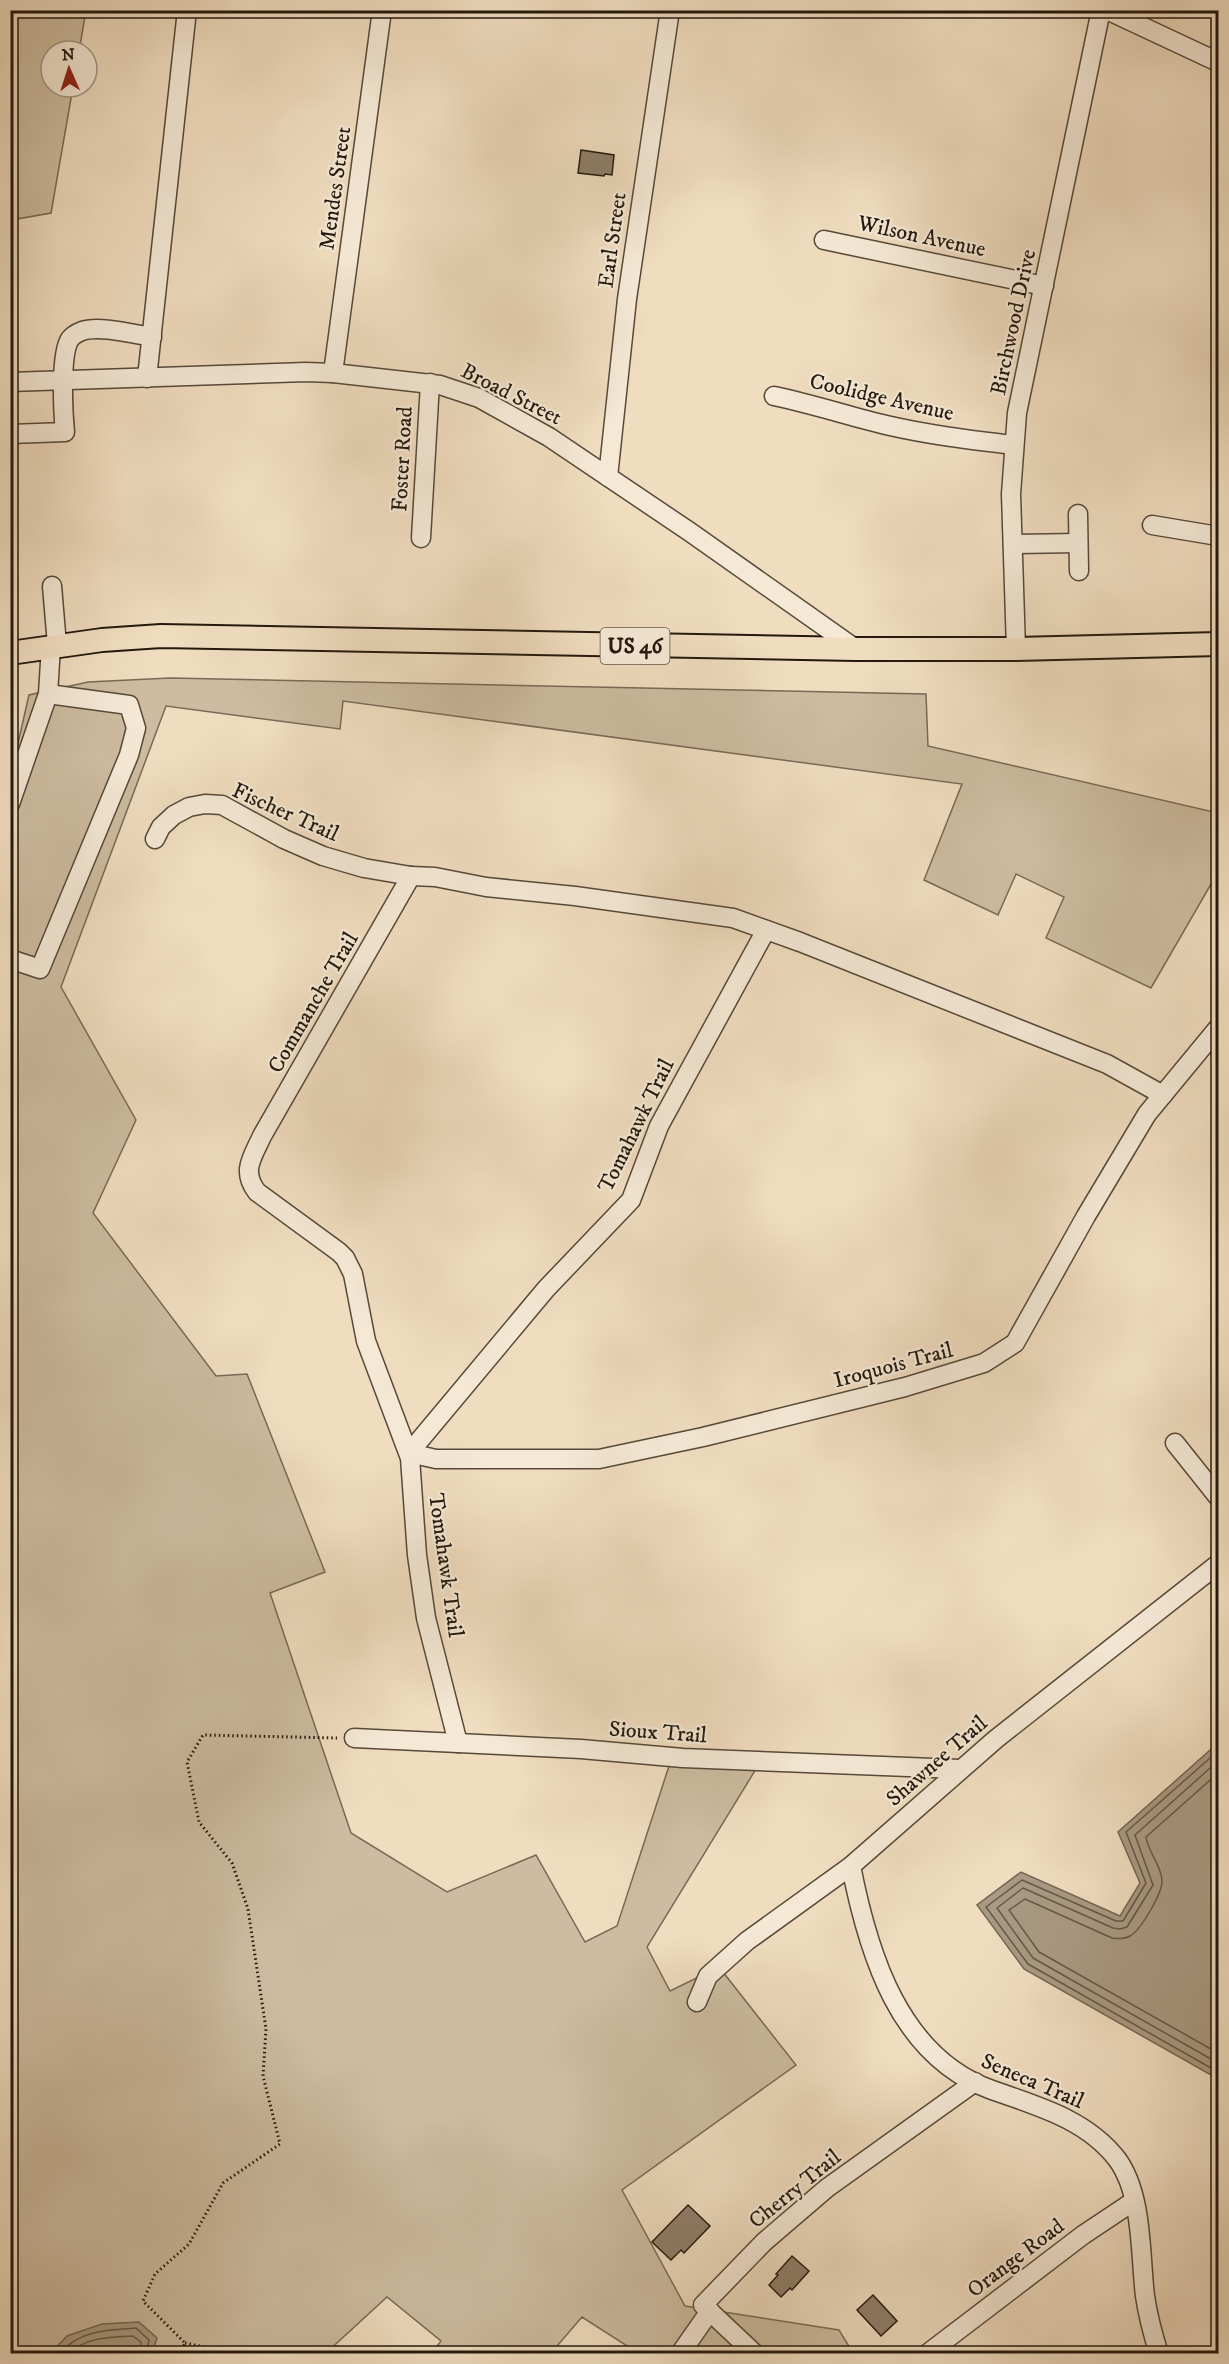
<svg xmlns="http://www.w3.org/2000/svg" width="1229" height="2364" font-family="'IM FELL DW Pica',serif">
<rect width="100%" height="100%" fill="#f0ddc0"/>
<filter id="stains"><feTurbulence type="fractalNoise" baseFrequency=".00333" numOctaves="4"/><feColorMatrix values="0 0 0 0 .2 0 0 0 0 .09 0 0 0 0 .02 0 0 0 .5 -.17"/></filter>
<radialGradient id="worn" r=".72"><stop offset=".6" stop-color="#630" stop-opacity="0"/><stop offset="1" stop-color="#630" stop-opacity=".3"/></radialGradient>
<g fill="#cdbca1" stroke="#786a56" stroke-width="1.5">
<polygon points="11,10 86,11 79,51 51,51 51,87 73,87 51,213 11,220"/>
<polygon points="170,678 926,694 928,746 1218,813 1218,872 1151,988 1046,938 1064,897 1016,874 998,915 924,880 962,784 343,701 340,729 166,706 61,987 136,1120 93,1213 216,1376 247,1374 325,1572 270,1593 351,1833 447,1892 536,1855 585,1942 617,1926 669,1766 756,1769 647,1947 670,1991 719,1967 796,2065 622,2190 685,2306 839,2330 853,2353 638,2353 582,2317 551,2353 432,2353 441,2341 387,2297 326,2353 11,2353 10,1290 17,1278 11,1264 10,1179 13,1179 11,1171 10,778 29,695 88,682"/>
</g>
<g fill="#aa9a83" stroke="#746653" stroke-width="1.5">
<polygon points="1218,1743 1218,2079 1024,1969 977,1905 1021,1872 1120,1916 1140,1883 1118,1832"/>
<polygon points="139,2322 157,2338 152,2353 51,2353 67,2336 102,2324"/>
</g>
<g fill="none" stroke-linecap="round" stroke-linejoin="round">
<g stroke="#665948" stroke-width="1.5">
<polyline points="1218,1751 1126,1832 1146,1883 1123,1921 1116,1921 1022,1880 986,1907 1028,1964 1218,2072"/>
<polyline points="1218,1761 1135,1835 1153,1885 1127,1927 1120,1929 1113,1928 1023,1888 997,1908 1033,1958 1218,2063"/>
<path d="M1218,1773L1146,1837C1148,1852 1161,1865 1162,1880C1163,1892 1141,1930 1130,1936C1125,1939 1119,1939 1112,1938L1025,1899L1009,1910L1039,1952L1218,2053"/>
<path d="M59,2354C80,2330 106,2330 136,2328L149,2340L147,2354"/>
<path d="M69,2354C84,2337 112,2337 133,2336L141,2342L139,2354"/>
</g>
</g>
<g fill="#8e7e6a" stroke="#23180c" stroke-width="1.5">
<polygon points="581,150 614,155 612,175 605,174 604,176 578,173"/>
<polygon points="688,2205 710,2226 684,2253 681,2250 671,2260 652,2242"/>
<polygon points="792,2256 809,2271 792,2290 790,2288 781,2297 769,2285 778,2275 776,2274"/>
<polygon points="873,2295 897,2321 881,2336 857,2310"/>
</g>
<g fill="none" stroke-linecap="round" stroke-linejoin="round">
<g stroke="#564939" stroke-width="21">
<g id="minor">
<polyline points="1107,10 1218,62"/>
<polyline points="824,240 1044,286"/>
<polyline points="333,373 382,10"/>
<polyline points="147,378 187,10"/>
<polyline points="10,382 306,372 333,373 440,385 479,398 549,437 690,532 856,649"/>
<path d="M774,396C812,404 849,416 886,425C929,435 971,440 1014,445"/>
<path d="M10,434L65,432C63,413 60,354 70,339C73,335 77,333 82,331C99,325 133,334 152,337"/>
<polyline points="608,477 627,299 670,10"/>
<polyline points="1078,514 1079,571"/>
<polyline points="1152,525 1218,536"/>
<polyline points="421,538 430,383"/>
<polyline points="1013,544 1078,543"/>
<polyline points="52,586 57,645"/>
<polyline points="1016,649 1011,494 1017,413 1101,10"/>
<polyline points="10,804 48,694 51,646"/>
<polyline points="155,839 161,827 174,815 189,807 205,804 222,805 284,839 323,856 364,868 411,876 435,877 486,887 575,896 733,918 800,942 1107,1064 1163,1095"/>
<path d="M411,876L262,1136C252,1158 241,1171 257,1192L339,1252L345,1258L353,1274L366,1341L410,1458L417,1555L426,1618L458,1743"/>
<polyline points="10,959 40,969 129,755 136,728 129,705 48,694"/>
<polyline points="1175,1443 1218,1497"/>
<polyline points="409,1453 436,1459 599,1459 703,1437 905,1387 984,1363 1015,1343 1086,1216 1147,1114 1218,1028"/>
<polyline points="409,1453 546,1289 631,1200 659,1126 766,930"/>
<polyline points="354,1738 581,1749 683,1758 959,1769"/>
<path d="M851,1866C868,1953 899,2057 992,2090C1037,2106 1086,2119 1117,2159C1143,2194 1140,2254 1145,2296C1148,2316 1153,2335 1159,2354"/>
<polyline points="697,2002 708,1976 747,1941 851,1866 996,1739 1218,1564"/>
<polyline points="680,2354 710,2311"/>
<polyline points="755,2354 703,2305 764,2242 827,2188 975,2082"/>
<polyline points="927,2354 1083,2235 1134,2201"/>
</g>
</g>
<g stroke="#23180c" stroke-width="26">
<polyline id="major" points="10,653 102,640 161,636 856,649 1016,649 1218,644"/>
</g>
<g stroke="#23180c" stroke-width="3" stroke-dasharray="1.5 3" stroke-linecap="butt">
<polyline points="185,2343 238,2354"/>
<polyline points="180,2354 185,2343 143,2301 155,2274 189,2244 223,2183 280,2144 263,2076 266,2029 248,1909 232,1863 199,1822 187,1762 203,1735 337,1738"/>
</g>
<use href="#minor" stroke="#f5e9d6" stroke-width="18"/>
<use href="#major" stroke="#f0ddc0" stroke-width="22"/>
</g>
<g text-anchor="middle" stroke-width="4.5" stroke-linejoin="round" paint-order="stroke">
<rect fill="#f5e9d6" stroke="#625749" stroke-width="1.5" x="600.5" y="628" width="69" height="36" rx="4.5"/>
<g font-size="21" font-weight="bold" fill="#23180c">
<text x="635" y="653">US 46</text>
</g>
<g font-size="22" fill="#23180c" stroke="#f5e9d6">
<text transform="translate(334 188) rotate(-82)" y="8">Mendes Street</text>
<text transform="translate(922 235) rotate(12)" y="8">Wilson Avenue</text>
<text transform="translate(611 240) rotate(-82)" y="8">Earl Street</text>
<text transform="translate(1012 322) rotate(-78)" y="8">Birchwood Drive</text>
<text transform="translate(512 393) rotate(27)" y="8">Broad Street</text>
<text transform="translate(882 396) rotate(13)" y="8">Coolidge Avenue</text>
<text transform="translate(401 459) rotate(-87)" y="8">Foster Road</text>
<text transform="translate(286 811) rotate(24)" y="8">Fischer Trail</text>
<text transform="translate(312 1002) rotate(-60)" y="8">Commanche Trail</text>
<text transform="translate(635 1125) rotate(-64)" y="8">Tomahawk Trail</text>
<text transform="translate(893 1364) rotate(-15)" y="8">Iroquois Trail</text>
<text transform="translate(447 1565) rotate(82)" y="8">Tomahawk Trail</text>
<text transform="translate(658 1731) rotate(4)" y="8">Sioux Trail</text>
<text transform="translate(936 1760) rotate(-41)" y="8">Shawnee Trail</text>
<text transform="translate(1033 2080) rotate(23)" y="8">Seneca Trail</text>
<text transform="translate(794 2188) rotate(-39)" y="8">Cherry Trail</text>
<text transform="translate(1015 2257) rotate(-37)" y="8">Orange Road</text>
</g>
</g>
<rect width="1229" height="2364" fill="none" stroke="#f0ddc0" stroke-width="36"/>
<rect x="12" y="12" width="1205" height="2340" fill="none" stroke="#23180c" stroke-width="3"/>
<rect x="18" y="18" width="1193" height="2328" fill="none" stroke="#23180c" stroke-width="1.5"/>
<g transform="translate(69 69) rotate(357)"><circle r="28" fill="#f5e9d6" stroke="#a19585" stroke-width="1.5"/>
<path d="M0-4.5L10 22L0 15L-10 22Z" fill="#8f2418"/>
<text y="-9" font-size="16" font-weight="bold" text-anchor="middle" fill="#23180c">N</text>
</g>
<rect width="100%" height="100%" filter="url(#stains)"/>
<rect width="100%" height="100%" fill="url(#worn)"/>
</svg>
